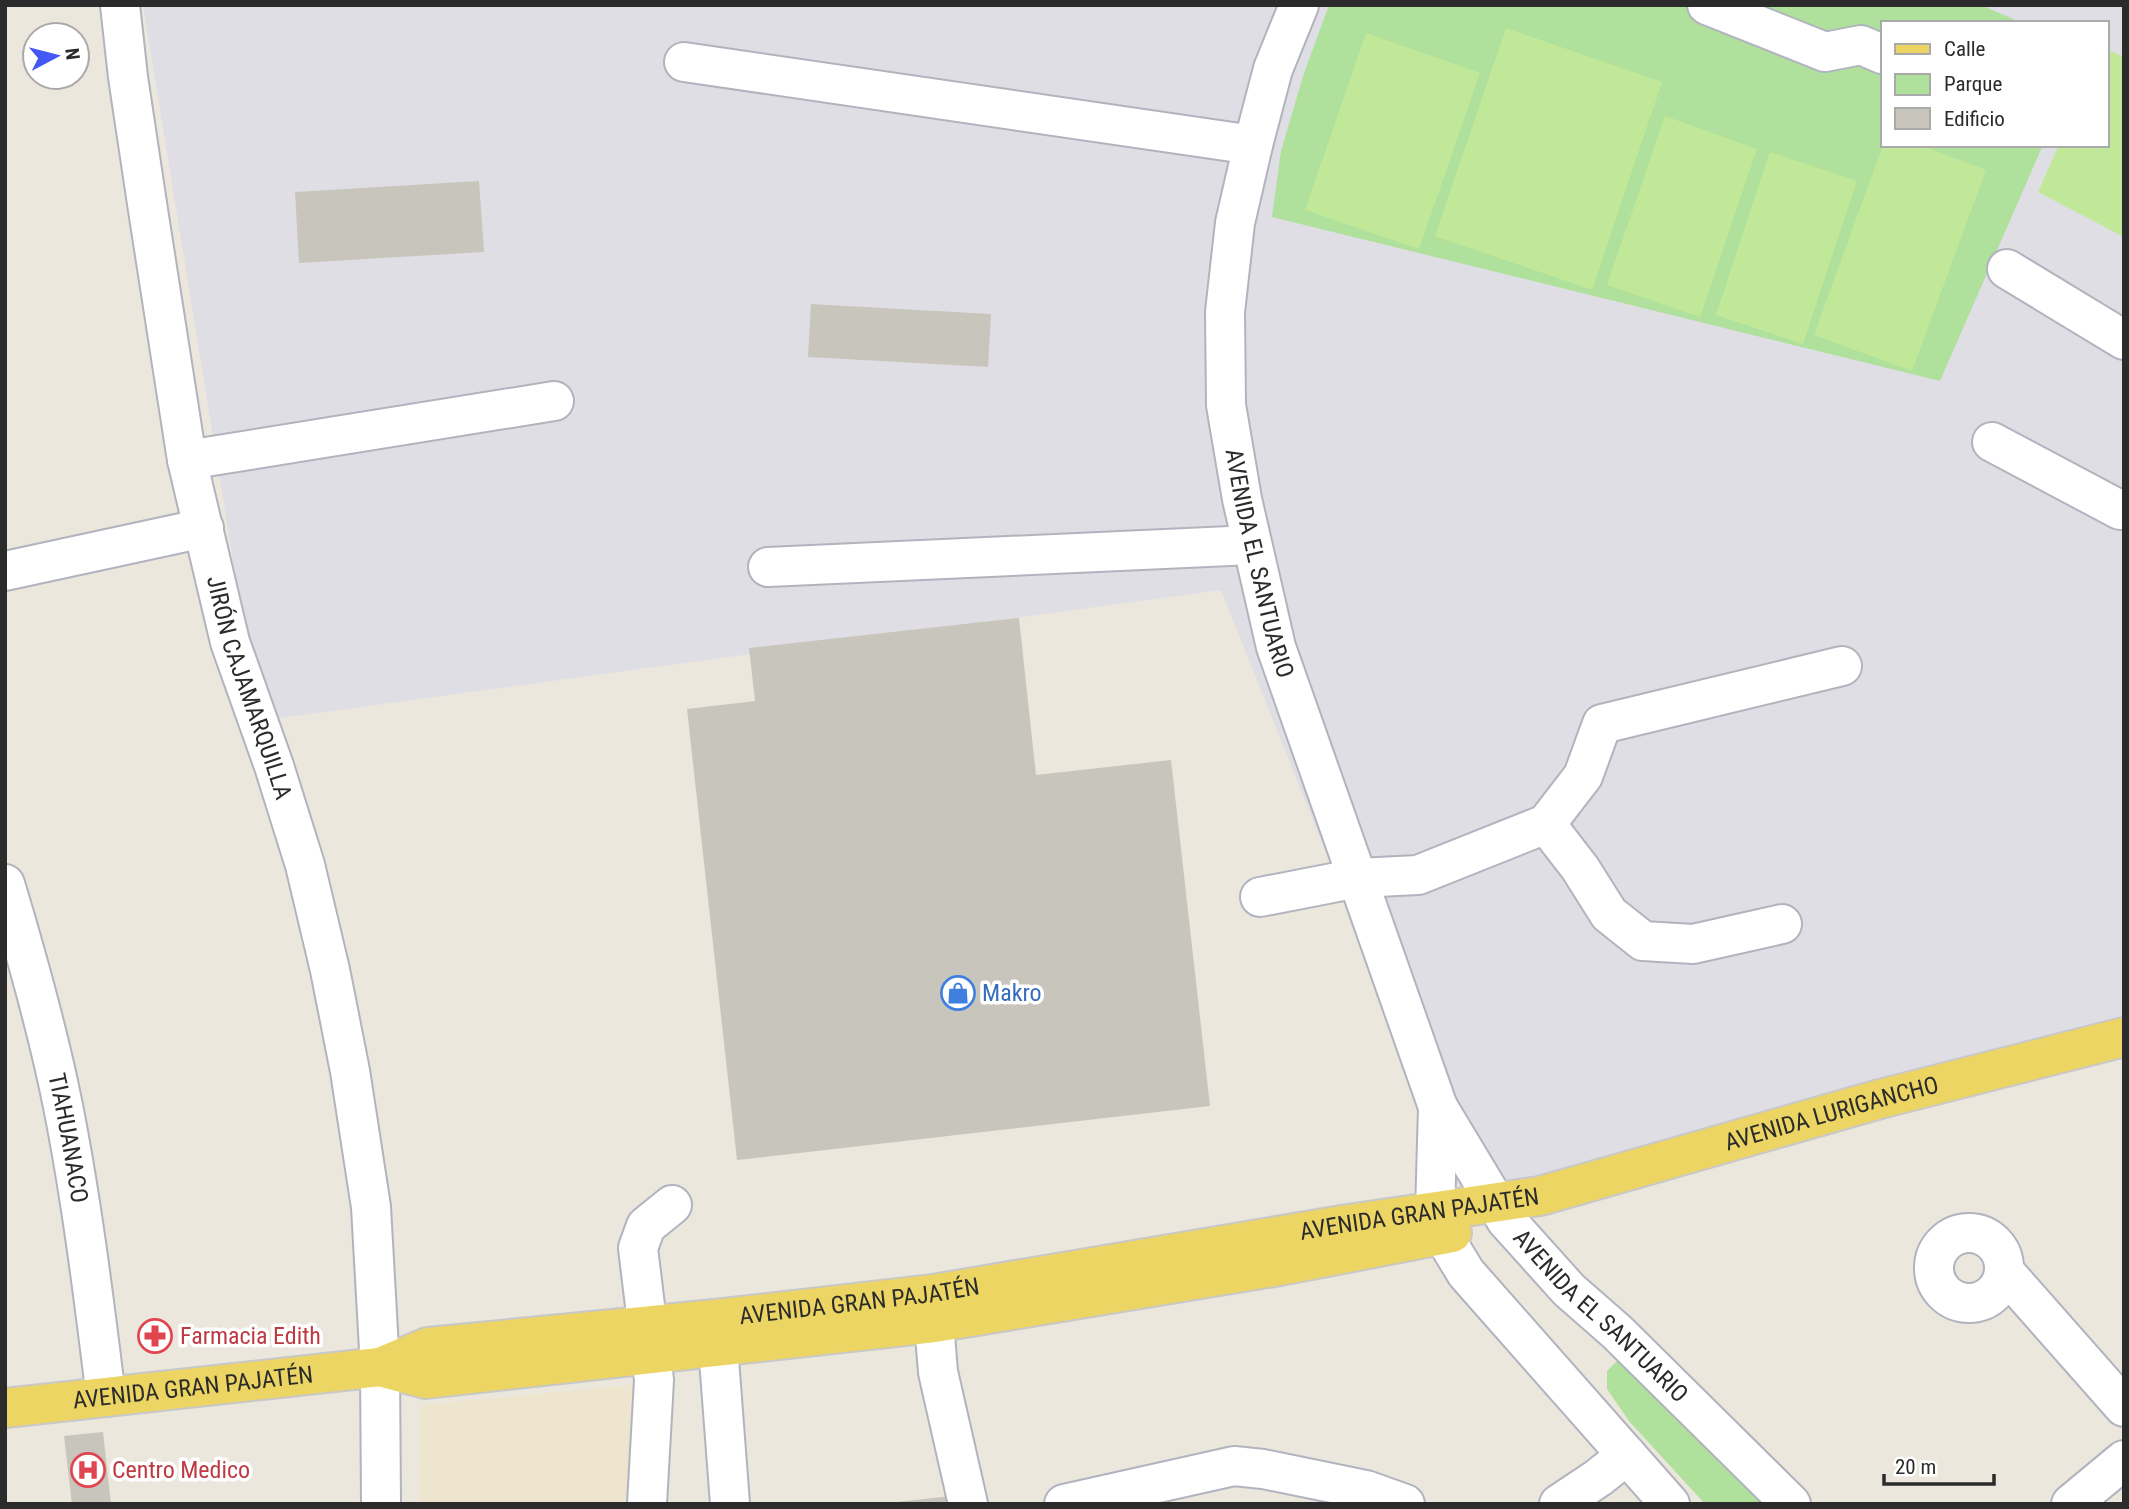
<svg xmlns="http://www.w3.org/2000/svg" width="2129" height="1509" font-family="'Roboto Condensed',sans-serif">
<rect width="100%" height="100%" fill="#ece7dd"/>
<path fill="#e0dee5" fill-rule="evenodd" d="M143,5H2124V1042L1466,1204L1221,590L259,721ZM1882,23H2106V145H1882Z"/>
<polygon fill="#ede5cd" points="645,1384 641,1504 419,1504 421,1405"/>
<g fill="#afe19c">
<polygon points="1329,5 1981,5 2022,23 1882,23 1882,145 2043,145 1940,381 1272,217 1281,151 1304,73"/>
<polygon points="1619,1359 1769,1504 1705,1504 1629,1421 1607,1389 1607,1371"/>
</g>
<g fill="#c1e898">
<polygon points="1506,28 1662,82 1592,290 1435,236"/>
<polygon points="1366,33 1480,73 1419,249 1305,210"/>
<polygon points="2106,49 2124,57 2124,237 2038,192 2059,145 2106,145"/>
<polygon points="1665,116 1757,149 1700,317 1607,285"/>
<polygon points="1883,145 1920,145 1986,170 1912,371 1814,335"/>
<polygon points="1770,152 1857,181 1803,344 1716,315"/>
</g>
<g fill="#c8c5bc">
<polygon points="479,181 484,252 299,263 295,192"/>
<polygon points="811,304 991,314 988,367 808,357"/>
<polygon points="1019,618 1036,775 1171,760 1210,1106 737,1160 687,709 755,701 749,648"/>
<polygon points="103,1432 111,1504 72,1504 64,1436"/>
<polygon points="961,1495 962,1504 896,1504 896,1502"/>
</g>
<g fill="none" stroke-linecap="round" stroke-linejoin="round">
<g stroke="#b1b3be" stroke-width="42">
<g id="minor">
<path id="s1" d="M120,5L128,77L148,210L187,460L230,642L274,766L305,865L330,970L350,1071L371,1207L380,1367L381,1504"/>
<path id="s2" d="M1299,5L1273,69L1253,145L1235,223L1225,312L1226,405L1242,499L1276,647L1438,1107L1506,1220L1569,1290L1617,1332L1791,1504"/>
<polyline points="1707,5 1825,52 1861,45 1882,54"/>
<polyline points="684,62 1253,145"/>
<polyline points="2007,269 2124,340"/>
<polyline points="1992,442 2120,510 2124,509"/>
<polyline points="187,460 554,401"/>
<polyline points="768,567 1252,545"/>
<polyline points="5,571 204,528"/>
<polyline points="1546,824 1580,868 1609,914 1643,941 1693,944 1782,924"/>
<path id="s3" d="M5,884C27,957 48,1031 63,1106C82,1202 94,1300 106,1397"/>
<polyline points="1260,897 1358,878 1418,875 1546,824 1583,776 1602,724 1842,666"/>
<polyline points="1438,1107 1435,1212 1443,1235 1466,1273 1670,1504"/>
<circle cx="1969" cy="1268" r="35"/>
<polyline points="2004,1271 2124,1407"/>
<polyline points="934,1323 938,1372 968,1504"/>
<polyline points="718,1346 730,1504"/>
<polyline points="647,1504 654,1380 638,1248 646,1226 672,1205"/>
<polyline points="1064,1504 1234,1466 1263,1469 1366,1490 1405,1504"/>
<polyline points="1559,1504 1598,1478 1627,1455"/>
<polyline points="2071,1504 2124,1460"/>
</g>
</g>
<g stroke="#c8c8c8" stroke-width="42">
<g id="major">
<polyline points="380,1367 426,1379 934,1323 1280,1266 1452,1233"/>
<path id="s4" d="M5,1408L380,1367L428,1347L715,1319L933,1294L1342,1225L1540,1196L1880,1099L2124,1037"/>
</g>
</g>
<use href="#minor" stroke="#fff" stroke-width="38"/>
<use href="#major" stroke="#ecd563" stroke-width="38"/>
</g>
<defs>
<g id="shop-ring" transform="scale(1.75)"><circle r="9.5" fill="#fff" stroke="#3f7fe0" stroke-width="1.5"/><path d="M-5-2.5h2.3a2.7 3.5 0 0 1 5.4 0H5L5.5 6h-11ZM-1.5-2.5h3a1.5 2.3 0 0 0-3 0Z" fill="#3f7fe0"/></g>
<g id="pharmacy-ring" transform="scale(1.75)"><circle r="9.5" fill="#fff" stroke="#e0444e" stroke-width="1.5"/><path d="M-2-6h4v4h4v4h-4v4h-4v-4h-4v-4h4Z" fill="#e0444e"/></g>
<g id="hospital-ring" transform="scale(1.75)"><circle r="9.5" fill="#fff" stroke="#e0444e" stroke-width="1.5"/><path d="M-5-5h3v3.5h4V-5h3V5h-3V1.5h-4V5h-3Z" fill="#e0444e"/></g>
</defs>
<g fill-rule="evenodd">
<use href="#shop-ring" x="958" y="993"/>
<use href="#pharmacy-ring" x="155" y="1336"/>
<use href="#hospital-ring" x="88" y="1470"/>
</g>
<g text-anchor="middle" stroke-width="7" stroke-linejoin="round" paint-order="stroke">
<g font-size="24" fill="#2b2b2b" stroke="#fff">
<text dy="8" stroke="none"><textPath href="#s2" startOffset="572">AVENIDA EL SANTUARIO</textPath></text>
<text dy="8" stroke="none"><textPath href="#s1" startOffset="696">JIRÓN CAJAMARQUILLA</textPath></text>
<text dy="8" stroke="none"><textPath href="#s4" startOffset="1855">AVENIDA LURIGANCHO</textPath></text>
<text dy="8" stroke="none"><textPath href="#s3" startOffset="262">TIAHUANACO</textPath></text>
<text dy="8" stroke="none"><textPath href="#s4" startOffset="1430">AVENIDA GRAN PAJATÉN</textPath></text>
<text dy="8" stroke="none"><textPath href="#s4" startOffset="863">AVENIDA GRAN PAJATÉN</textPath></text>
<text dy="8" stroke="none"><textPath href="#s2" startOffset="1412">AVENIDA EL SANTUARIO</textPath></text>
<text dy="8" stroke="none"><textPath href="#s4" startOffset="189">AVENIDA GRAN PAJATÉN</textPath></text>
</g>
<g font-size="24" fill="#366cbe" stroke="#fff" text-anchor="start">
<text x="982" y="1001">Makro</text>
</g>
<g font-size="24" fill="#be3a42" stroke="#fff" text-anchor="start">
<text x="180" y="1344">Farmacia Edith</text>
<text x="112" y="1478">Centro Medico</text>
</g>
</g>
<rect width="2129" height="1509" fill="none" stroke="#2b2b2b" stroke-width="14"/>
<rect x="1881" y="21" width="228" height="126" fill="#ffffff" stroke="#aaaaaa" stroke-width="2"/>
<rect x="1895" y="44" width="35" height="10" fill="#ecd563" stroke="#aaaaaa" stroke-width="2"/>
<text x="1944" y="56" font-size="21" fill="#2b2b2b">Calle</text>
<rect x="1895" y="74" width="35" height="21" fill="#afe19c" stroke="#aaaaaa" stroke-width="2"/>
<text x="1944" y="91" font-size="21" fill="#2b2b2b">Parque</text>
<rect x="1895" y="108" width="35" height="21" fill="#c8c5bc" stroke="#aaaaaa" stroke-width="2"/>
<text x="1944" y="126" font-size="21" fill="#2b2b2b">Edificio</text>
<g transform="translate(56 56) rotate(83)"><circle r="33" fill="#ffffff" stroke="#aaaaaa" stroke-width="2"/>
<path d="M0-5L12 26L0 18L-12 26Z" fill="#4358f4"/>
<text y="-10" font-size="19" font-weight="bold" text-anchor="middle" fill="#2b2b2b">N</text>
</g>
<path d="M1884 1474v10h110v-10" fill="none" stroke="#2b2b2b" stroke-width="3.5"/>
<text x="1895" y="1474" font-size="21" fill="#2b2b2b" stroke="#ffffff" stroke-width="5" paint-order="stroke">20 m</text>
</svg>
